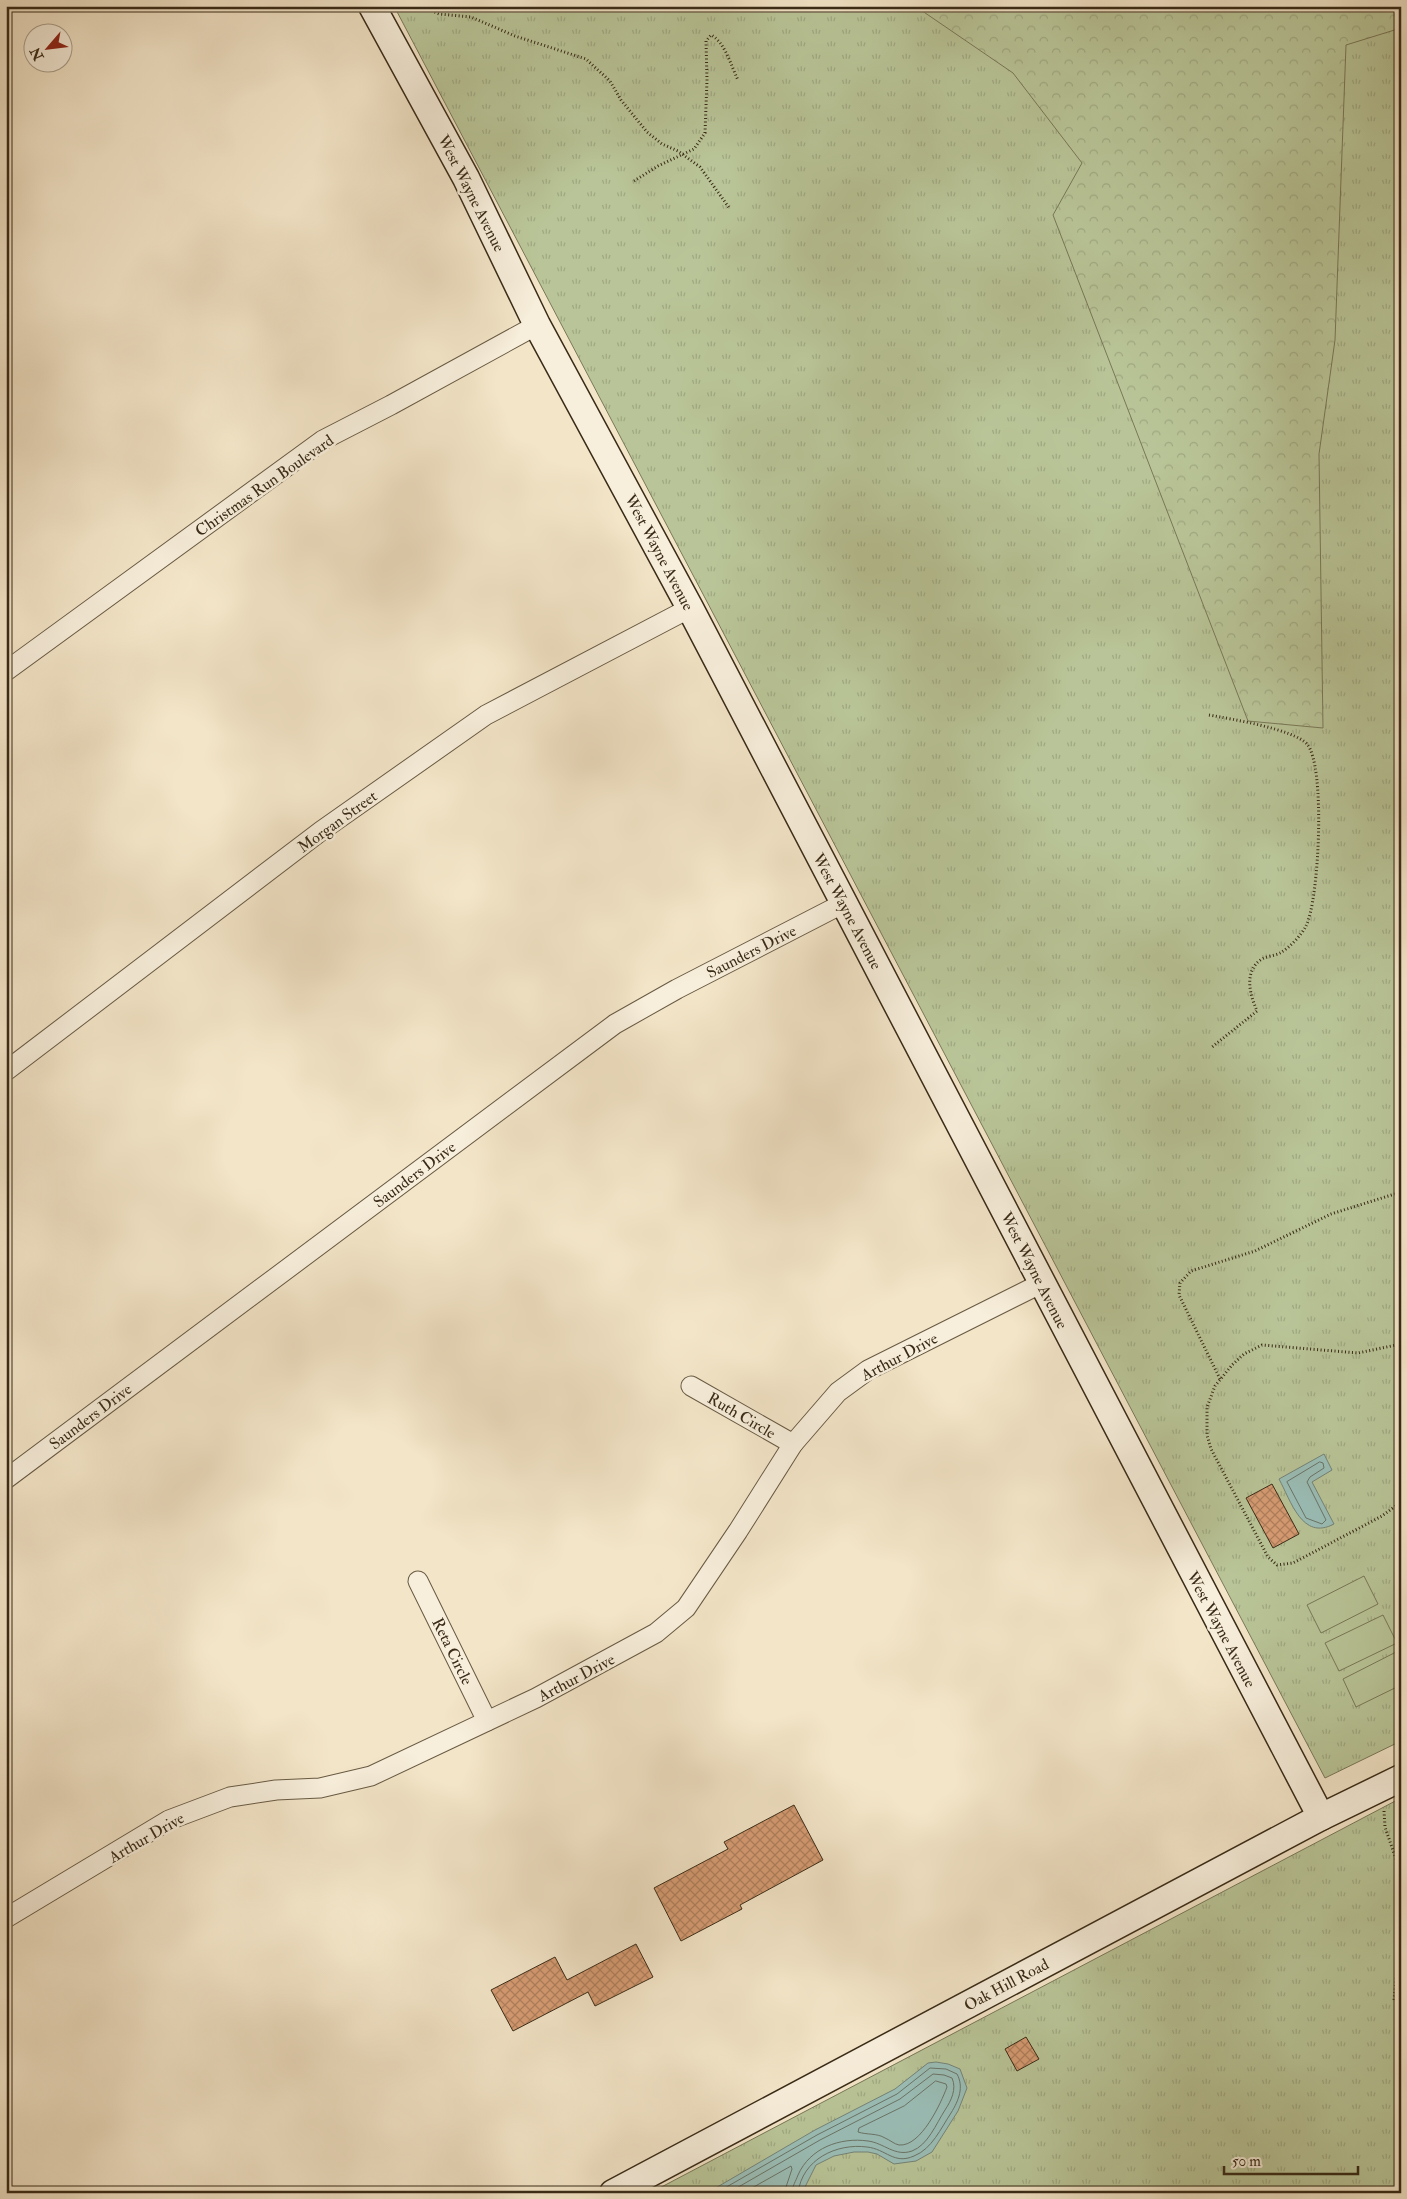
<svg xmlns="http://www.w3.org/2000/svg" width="1407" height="2199" font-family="'IM FELL Double Pica',serif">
<defs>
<pattern id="grass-tufts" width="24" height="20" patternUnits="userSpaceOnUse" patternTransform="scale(1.25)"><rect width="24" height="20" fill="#b9c598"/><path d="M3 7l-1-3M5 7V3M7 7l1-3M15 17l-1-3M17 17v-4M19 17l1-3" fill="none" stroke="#a0a982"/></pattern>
<pattern id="forest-crowns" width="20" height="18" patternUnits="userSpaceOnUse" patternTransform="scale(1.25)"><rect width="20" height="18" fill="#b9c598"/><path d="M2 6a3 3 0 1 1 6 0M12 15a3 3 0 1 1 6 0" fill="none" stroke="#a0a982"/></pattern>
<pattern id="building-cross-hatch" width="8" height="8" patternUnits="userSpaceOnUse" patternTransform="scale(1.25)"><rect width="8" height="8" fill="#d79c73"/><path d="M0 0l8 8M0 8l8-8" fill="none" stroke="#af7f5d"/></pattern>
</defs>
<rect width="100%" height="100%" fill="#f3e5c8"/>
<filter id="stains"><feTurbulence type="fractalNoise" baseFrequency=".004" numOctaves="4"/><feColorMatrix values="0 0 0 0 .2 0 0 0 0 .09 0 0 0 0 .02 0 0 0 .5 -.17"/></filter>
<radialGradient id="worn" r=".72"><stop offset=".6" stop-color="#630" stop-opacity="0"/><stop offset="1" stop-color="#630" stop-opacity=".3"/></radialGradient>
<g fill="url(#grass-tufts)" stroke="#797858">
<polygon points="394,6 1401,6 1401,1741 1325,1778"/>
<polygon points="1401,1798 1401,2193 650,2193"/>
</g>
<polygon fill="url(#forest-crowns)" stroke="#797858" points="915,6 1401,6 1401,28 1346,45 1335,340 1319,454 1323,728 1248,721 1053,215 1082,163 1013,73"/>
<g fill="#b9c598" stroke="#797858">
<polygon points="1364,1576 1378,1604 1321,1633 1307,1605"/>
<polygon points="1383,1615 1397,1643 1339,1671 1325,1643"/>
<polygon points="1400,1650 1401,1685 1356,1707 1343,1679"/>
</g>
<g fill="#9bbfb8" stroke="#748478">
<path d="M1324,1454L1332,1470L1312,1482L1334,1524C1302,1541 1291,1501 1279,1479Z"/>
<polygon points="936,2062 948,2064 960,2069 967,2088 958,2111 932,2152 916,2161 894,2164 877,2154 868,2152 854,2152 834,2156 816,2165 802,2193 707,2193 815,2130 895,2089 928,2063"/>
</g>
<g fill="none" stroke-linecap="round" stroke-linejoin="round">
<g stroke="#6a7568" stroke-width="1">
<polygon points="1320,1462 1323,1463 1324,1468 1310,1477 1307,1482 1326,1520 1322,1524 1306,1518 1287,1482"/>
<path d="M936,2081L946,2084L947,2087C941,2103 921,2147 899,2145C894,2144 890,2140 885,2138C877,2133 867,2135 858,2132L859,2128L904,2106Z"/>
<path d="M716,2193L817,2135L897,2094L930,2068L946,2069L957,2074C964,2087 959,2100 951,2113C941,2128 932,2149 914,2156C894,2165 886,2149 867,2147C837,2143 802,2159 798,2193"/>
<path d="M728,2193L820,2140L900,2099L933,2074L944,2075L952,2078C957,2089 951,2101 945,2110C936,2124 928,2145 912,2151C895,2157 884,2143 868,2141C840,2137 810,2148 798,2175C796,2181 792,2186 792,2193"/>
<polyline points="743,2193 791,2166 792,2169 784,2193"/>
</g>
</g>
<g fill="url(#building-cross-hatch)" stroke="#392b17">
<polygon points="1272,1484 1299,1534 1273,1548 1246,1498"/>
<polygon points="794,1805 823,1860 740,1905 742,1909 681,1941 654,1888 728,1849 724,1842"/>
<polygon points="636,1944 653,1977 595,2006 588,1992 513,2031 491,1990 555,1957 567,1980"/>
<polygon points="1026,2037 1039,2059 1017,2071 1005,2049"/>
</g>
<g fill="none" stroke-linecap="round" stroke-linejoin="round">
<g stroke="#685a43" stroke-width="21">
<g id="street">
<polyline points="6,671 323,440 391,405 537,325"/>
<polyline points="6,1071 321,831 486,715 690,608"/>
<polyline points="691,1386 793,1444"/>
<polyline points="6,1479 615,1024 677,989 844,903"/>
<polyline points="418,1581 487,1721"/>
<polyline points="6,1918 169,1820 230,1797 276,1790 320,1788 371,1776 536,1698 656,1633 686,1608 738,1531 793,1444 838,1392 868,1370 1042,1283"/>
</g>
</g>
<g stroke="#392b17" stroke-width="29">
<g id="secondary">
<polyline points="372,6 466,178 537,325 690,608 1321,1817"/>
<polyline points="613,2193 1321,1817 1401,1778"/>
</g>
</g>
<g stroke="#392b17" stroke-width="3" stroke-dasharray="1 2.5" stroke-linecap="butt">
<polyline points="422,6 439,14 471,17 515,36 586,59 610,81 621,100 647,132 662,144 678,151 700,167 730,209"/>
<path d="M634,181L658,166L694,149L705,133L707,80L706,41L711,35C725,42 731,66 738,80"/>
<path d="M1209,715C1231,719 1293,729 1307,744C1326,766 1319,901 1306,926C1301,936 1289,948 1280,953C1274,956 1267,956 1262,959C1243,971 1250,995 1257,1011L1212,1047"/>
<polyline points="1401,1344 1358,1353 1262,1345 1244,1354 1232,1365 1215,1386 1207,1407 1207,1435 1211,1449 1268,1557 1277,1565 1293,1563 1382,1516 1401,1502"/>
<polyline points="1220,1379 1179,1295 1180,1283 1191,1271 1255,1251 1331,1214 1401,1192"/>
<polyline points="1384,1811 1385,1827 1398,1865 1401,1893"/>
<polyline points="1394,2000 1401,1931"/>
</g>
<use href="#street" stroke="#f7eedb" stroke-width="19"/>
<use href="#secondary" stroke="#f7eedb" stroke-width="26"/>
</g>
<g text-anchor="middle" stroke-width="5" stroke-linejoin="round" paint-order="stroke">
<g font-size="16" fill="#392b17" stroke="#f7eedb">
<text transform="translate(472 193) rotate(63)" y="6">West Wayne Avenue</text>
<text transform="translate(264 485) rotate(-35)" y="6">Christmas Run Boulevard</text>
<text transform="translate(660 552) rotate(62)" y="6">West Wayne Avenue</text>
<text transform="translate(337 821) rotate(-36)" y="6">Morgan Street</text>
<text transform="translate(848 911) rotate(62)" y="6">West Wayne Avenue</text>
<text transform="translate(751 951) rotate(-27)" y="6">Saunders Drive</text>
<text transform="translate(414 1174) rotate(-37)" y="6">Saunders Drive</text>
<text transform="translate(1035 1270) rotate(63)" y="6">West Wayne Avenue</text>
<text transform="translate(899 1356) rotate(-28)" y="6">Arthur Drive</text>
<text transform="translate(742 1415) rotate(30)" y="6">Ruth Circle</text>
<text transform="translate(90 1416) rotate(-37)" y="6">Saunders Drive</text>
<text transform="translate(1222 1629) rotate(62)" y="6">West Wayne Avenue</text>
<text transform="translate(453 1651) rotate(64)" y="6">Reta Circle</text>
<text transform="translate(576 1677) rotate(-28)" y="6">Arthur Drive</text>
<text transform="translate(146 1837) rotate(-30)" y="6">Arthur Drive</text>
<text transform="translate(1006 1984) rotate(-28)" y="6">Oak Hill Road</text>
</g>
</g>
<rect width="1407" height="2199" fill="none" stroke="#f3e5c8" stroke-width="25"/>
<rect x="8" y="8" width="1392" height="2184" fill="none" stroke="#392b17" stroke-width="2.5"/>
<rect x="12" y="12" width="1382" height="2174" fill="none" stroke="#392b17"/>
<g transform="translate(48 48) rotate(242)"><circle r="24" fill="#f7eedb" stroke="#aba08d"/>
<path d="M0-4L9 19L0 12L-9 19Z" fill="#8f2418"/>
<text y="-8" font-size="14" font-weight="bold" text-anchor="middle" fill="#392b17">N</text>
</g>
<path d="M1224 2166v8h134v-8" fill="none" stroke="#392b17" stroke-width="2.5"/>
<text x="1232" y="2166" font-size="15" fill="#392b17" stroke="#f7eedb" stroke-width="4" paint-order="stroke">50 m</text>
<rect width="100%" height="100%" filter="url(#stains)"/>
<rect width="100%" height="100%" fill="url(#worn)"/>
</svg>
